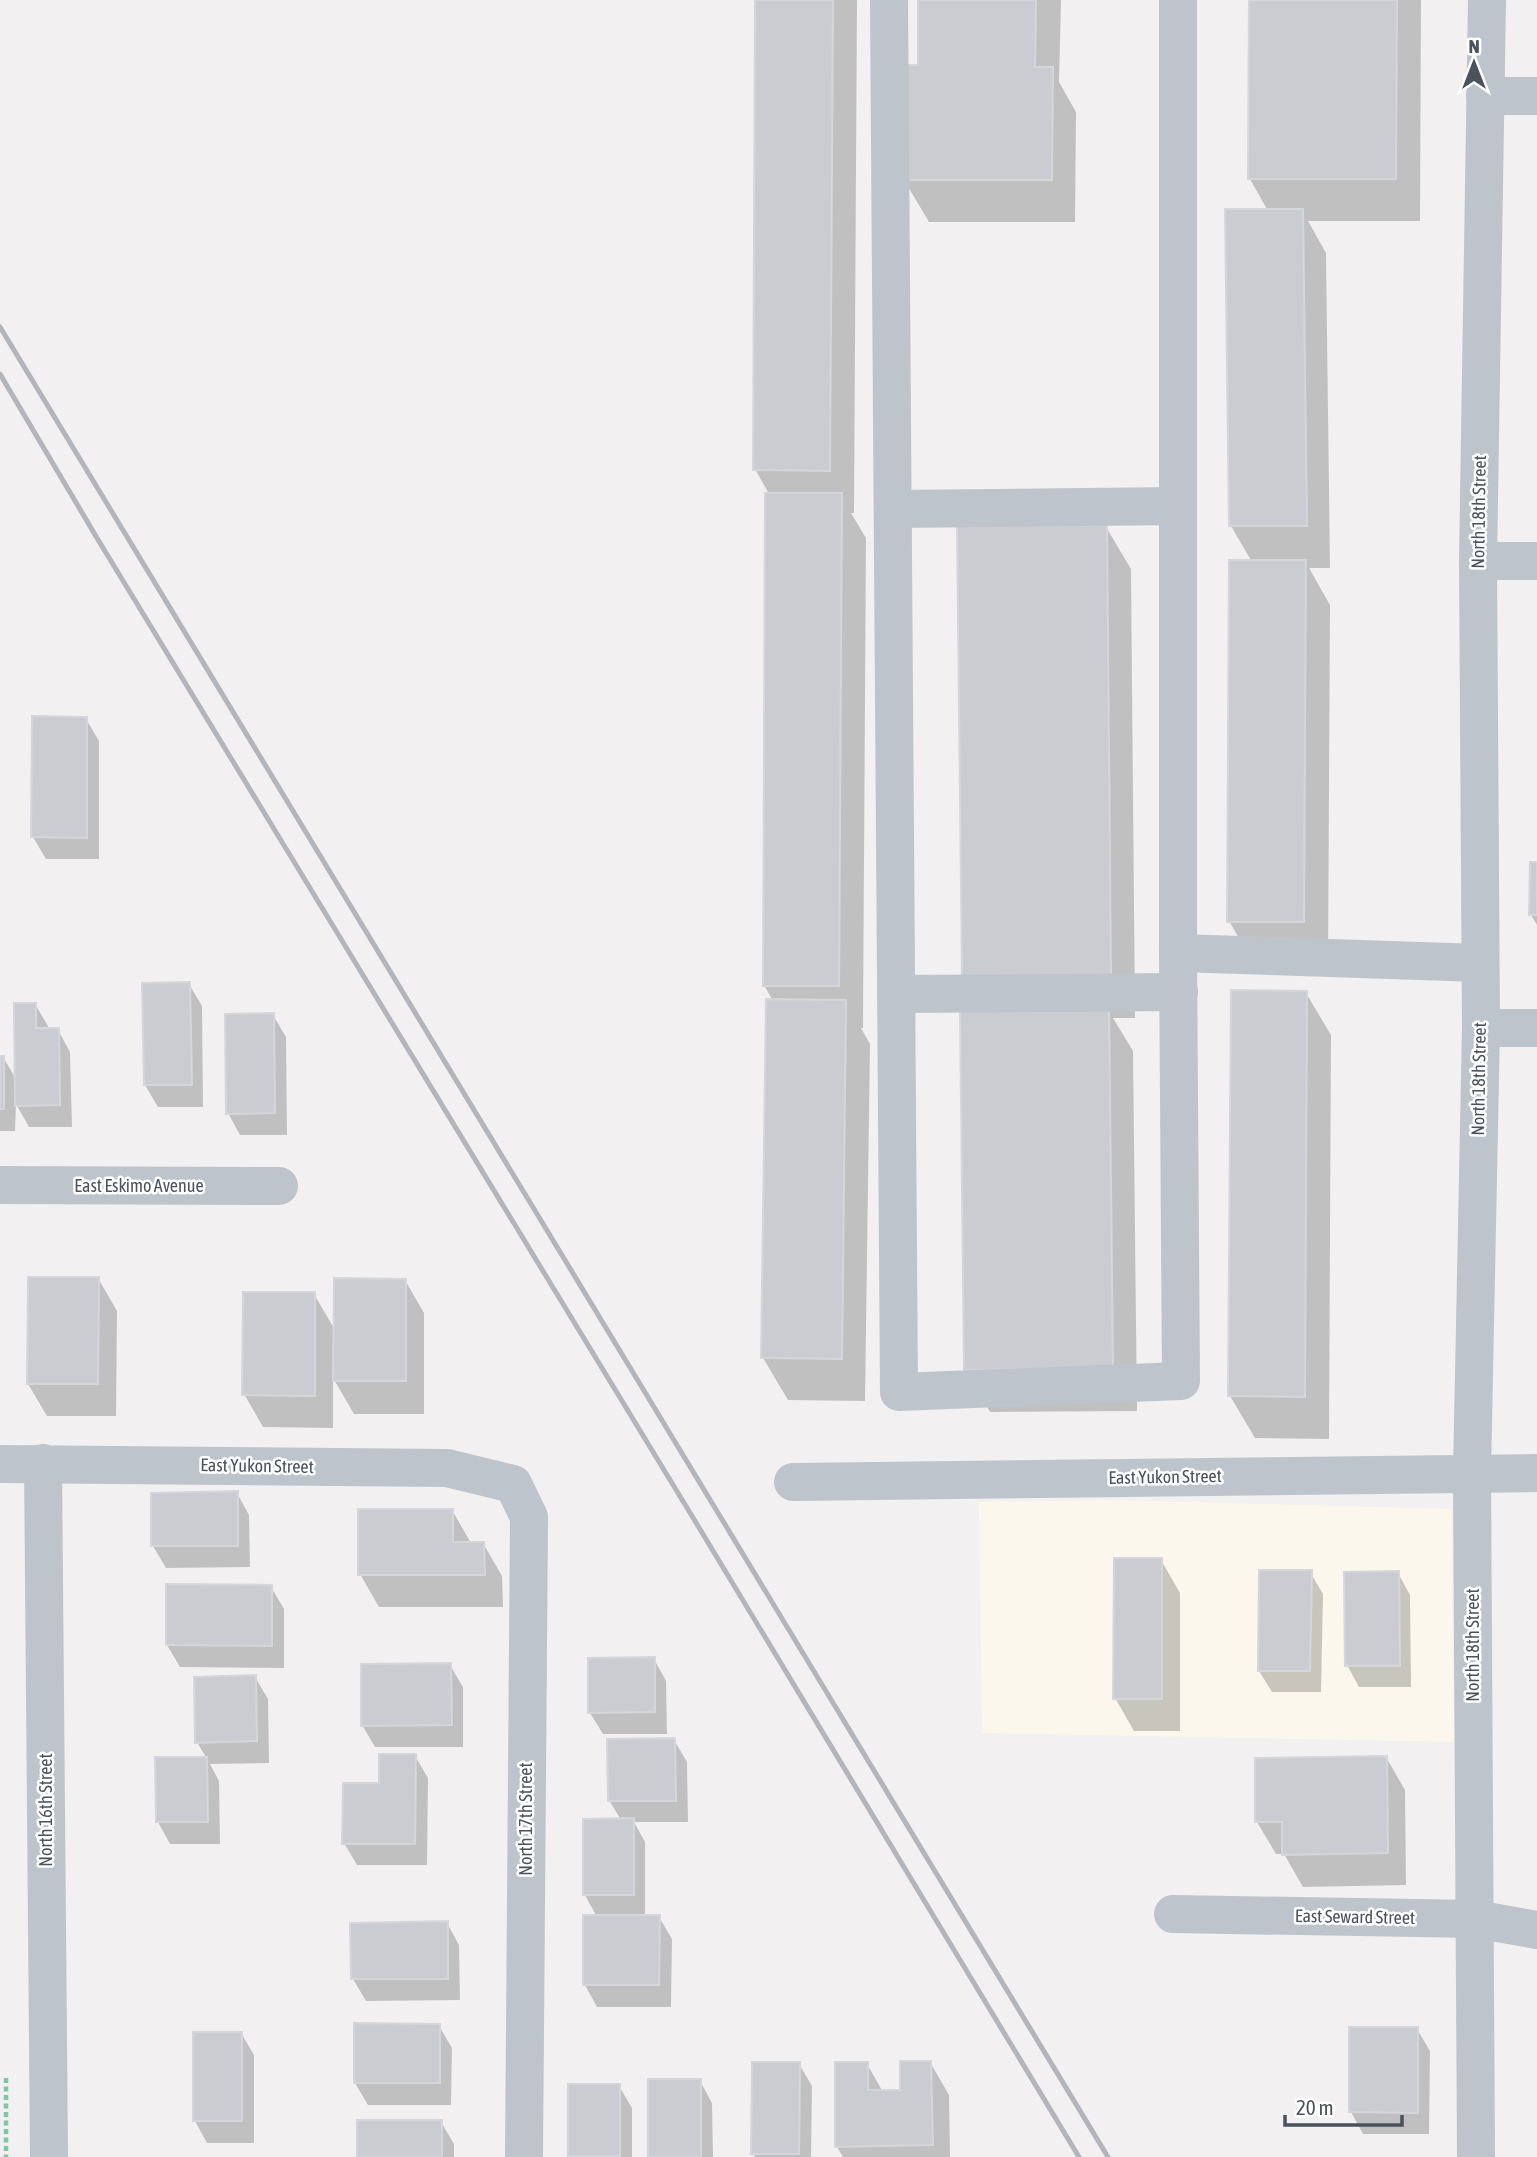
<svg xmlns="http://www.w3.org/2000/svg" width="1537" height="2157" font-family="'Asap Condensed',sans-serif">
<rect width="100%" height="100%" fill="#f2f0f0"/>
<polygon fill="#fbf7ec" points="1118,1500 1451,1509 1454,1742 982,1733 979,1502"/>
<g fill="#0003">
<polygon points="757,0 857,0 854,513 851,513 866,538 863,1028 861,1028 870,1044 865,1401 788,1400 763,1358 773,1001 764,985 769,494 755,469"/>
<polygon points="920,0 1061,0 1059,82 1076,112 1075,222 929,222 904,180 920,67"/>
<polygon points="1251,0 1421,0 1420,221 1308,221 1326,253 1330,568 1309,568 1330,605 1328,965 1254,964 1229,921 1252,562 1231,526 1268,211 1250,179"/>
<polygon points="1106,527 1131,569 1135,1018 1113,1018 1133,1051 1137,1411 990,1412 966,1370"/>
<polygon points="86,719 99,741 99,859 46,859 33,837"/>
<polygon points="1537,863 1537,925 1531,915"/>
<polygon points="189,984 202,1006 203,1107 158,1107 145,1085"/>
<polygon points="1306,993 1331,1035 1329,1439 1255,1438 1230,1396"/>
<polygon points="35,1004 48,1026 48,1030 58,1030 70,1052 72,1127 29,1127 16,1104 15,1131 0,1131 0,1057 3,1057 16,1079"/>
<polygon points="273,1015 286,1037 287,1135 240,1135 228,1113"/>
<polygon points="98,1278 117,1311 116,1416 47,1416 28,1384"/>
<polygon points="405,1280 424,1313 424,1414 354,1414 333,1378 333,1428 263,1427 244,1394 314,1294 335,1330"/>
<polygon points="237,1493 249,1515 250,1567 166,1568 153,1546"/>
<polygon points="452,1510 471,1543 483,1543 502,1576 503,1607 379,1607 360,1574"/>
<polygon points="1161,1560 1180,1593 1180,1731 1134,1731 1115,1698"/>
<polygon points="1310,1572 1323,1594 1321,1692 1272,1692 1259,1671"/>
<polygon points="1398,1573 1410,1595 1411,1687 1359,1687 1347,1665"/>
<polygon points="271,1587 284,1609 284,1668 180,1667 167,1645"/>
<polygon points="654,1659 666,1681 667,1734 603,1734 590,1713"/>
<polygon points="450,1665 463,1687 463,1747 375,1747 362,1725"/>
<polygon points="255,1677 268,1699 269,1763 210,1764 219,1781 220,1844 170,1844 158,1822 207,1759 197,1742"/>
<polygon points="674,1740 687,1762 688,1822 634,1822 645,1842 645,1917 659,1917 672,1939 671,2007 597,2007 585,1985 597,1917 585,1895 621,1820 609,1800"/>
<polygon points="415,1756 428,1778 427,1865 357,1865 344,1843 381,1785"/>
<polygon points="1386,1757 1405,1790 1406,1885 1303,1887 1284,1854 1276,1854 1257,1822"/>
<polygon points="447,1923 459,1945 460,2000 366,2001 353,1979"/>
<polygon points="439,2026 452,2048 451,2105 368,2105 355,2083"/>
<polygon points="1417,2029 1430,2051 1429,2134 1363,2134 1351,2112"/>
<polygon points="195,2033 241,2033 254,2055 254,2143 207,2143 195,2121"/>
<polygon points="930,2062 949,2095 950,2157 843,2157 837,2147 867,2064 883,2092 901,2092"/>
<polygon points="799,2064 812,2086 811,2157 755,2157 753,2153"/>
<polygon points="700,2081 712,2103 713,2157 650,2157"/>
<polygon points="619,2086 632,2108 632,2157 570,2157 569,2155"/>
<polygon points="441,2122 454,2144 454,2157 358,2157"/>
</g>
<g fill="#cbccd2" stroke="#d5d6db" stroke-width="2">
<polygon points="755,0 833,0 830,471 753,470"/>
<polygon points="918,0 1036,0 1035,67 1053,67 1052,180 903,180 903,65 918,65"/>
<polygon points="1249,0 1397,0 1396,179 1248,179"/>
<polygon points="1225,209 1303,209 1307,526 1229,526"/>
<polygon points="765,493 842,493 839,986 763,986"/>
<polygon points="1107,525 1111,975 962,976 957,526"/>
<polygon points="1229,560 1306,560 1304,922 1227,922"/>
<polygon points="32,716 87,717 87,838 31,837"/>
<polygon points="1530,862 1537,862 1537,915 1529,915"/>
<polygon points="190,982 192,1085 144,1085 142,983"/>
<polygon points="1231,990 1307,991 1305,1397 1228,1396"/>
<polygon points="766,999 846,1000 842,1359 761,1358"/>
<polygon points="14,1003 36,1003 36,1028 59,1028 60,1105 15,1106"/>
<polygon points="1109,1007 1113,1368 964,1370 960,1009"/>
<polygon points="274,1013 275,1113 226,1114 225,1014"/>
<rect x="0" y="1056" width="4" height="53"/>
<polygon points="28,1277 99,1277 98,1384 27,1384"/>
<polygon points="334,1278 406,1279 406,1381 333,1381"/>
<polygon points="243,1292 315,1292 315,1396 242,1395"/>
<polygon points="238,1491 238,1546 151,1546 151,1493"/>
<polygon points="358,1509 453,1509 453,1542 484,1542 485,1575 358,1575"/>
<polygon points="1114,1558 1162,1558 1162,1699 1113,1699"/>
<polygon points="1259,1570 1312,1570 1310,1671 1258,1671"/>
<polygon points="1399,1571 1400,1666 1345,1666 1344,1572"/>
<polygon points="166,1584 272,1585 272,1646 166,1645"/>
<polygon points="655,1657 655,1712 588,1713 588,1658"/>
<polygon points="451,1663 452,1725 361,1726 361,1664"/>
<polygon points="256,1675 257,1741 195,1743 194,1677"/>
<polygon points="675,1738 676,1801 608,1801 607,1739"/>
<polygon points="379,1754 416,1754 415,1844 342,1844 343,1783 379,1783"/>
<polygon points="1387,1756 1388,1853 1282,1855 1282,1822 1255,1822 1255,1758"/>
<polygon points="155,1757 207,1757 208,1822 156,1822"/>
<polygon points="634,1818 634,1895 583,1895 583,1819"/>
<polygon points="583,1915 660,1915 659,1985 583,1985"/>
<polygon points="448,1921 448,1979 351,1979 350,1923"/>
<polygon points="354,2023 440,2024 440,2083 354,2083"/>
<polygon points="1349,2027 1418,2027 1418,2113 1349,2112"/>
<rect x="193" y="2032" width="49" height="89"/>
<polygon points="900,2061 931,2061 933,2145 835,2147 835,2062 868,2062 868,2090 900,2090"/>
<polygon points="752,2062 800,2062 799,2154 751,2154"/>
<rect x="648" y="2079" width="53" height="78"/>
<rect x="568" y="2084" width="52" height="72"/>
<rect x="357" y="2120" width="85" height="37"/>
</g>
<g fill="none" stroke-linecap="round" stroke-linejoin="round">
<polyline stroke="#7ec7a6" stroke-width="4.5" stroke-dasharray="5 3.5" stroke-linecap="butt" points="6,2078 6,2157"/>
<g stroke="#bdc4cb" stroke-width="38">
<polyline points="889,0 899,1392 1181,1381 1178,953 1178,0"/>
<polyline points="1485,96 1537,96"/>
<polyline points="893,509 1178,506"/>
<polyline points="1478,561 1537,561"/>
<polyline points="1178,953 1480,963"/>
<polyline points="896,994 1179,992"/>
<polyline points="1481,1028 1537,1028"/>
<polyline points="0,1185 279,1186"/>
<polyline points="43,1463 49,2157"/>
<polyline points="0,1464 447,1468 513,1484 529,1517 524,2157"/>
<polyline points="793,1482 1537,1473"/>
<polyline points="1173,1914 1475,1919 1537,1930"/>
<polyline points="1476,2157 1472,1473 1481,1028 1478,561 1487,0"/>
</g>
<g stroke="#b3b5ba" stroke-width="5">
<polyline points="0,327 1108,2157"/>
<polyline points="0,374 97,538 692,1516 1079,2157"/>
</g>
</g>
<g text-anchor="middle" stroke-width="5" stroke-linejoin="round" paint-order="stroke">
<g font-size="18" fill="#4a525c" stroke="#fff">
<text transform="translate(1479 512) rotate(-89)" y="6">North 18th Street</text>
<text transform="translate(1479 1079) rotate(-89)" y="6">North 18th Street</text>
<text x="139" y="1192">East Eskimo Avenue</text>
<text transform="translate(257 1466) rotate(1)" y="6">East Yukon Street</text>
<text transform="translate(1165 1477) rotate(-1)" y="6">East Yukon Street</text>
<text transform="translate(1473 1645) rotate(-90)" y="6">North 18th Street</text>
<text transform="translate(46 1810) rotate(-90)" y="6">North 16th Street</text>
<text transform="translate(526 1819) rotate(-90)" y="6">North 17th Street</text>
<text transform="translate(1355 1917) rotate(1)" y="6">East Seward Street</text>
</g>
</g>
<g transform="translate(1474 63)" stroke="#ffffff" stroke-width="5" paint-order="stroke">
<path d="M0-5L12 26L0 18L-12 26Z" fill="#4a525c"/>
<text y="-10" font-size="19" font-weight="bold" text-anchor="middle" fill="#4a525c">N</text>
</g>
<path d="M1285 2115v10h117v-10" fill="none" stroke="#4a525c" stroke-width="3.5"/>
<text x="1296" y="2115" font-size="21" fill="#4a525c" stroke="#ffffff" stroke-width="5" paint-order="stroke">20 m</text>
</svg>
